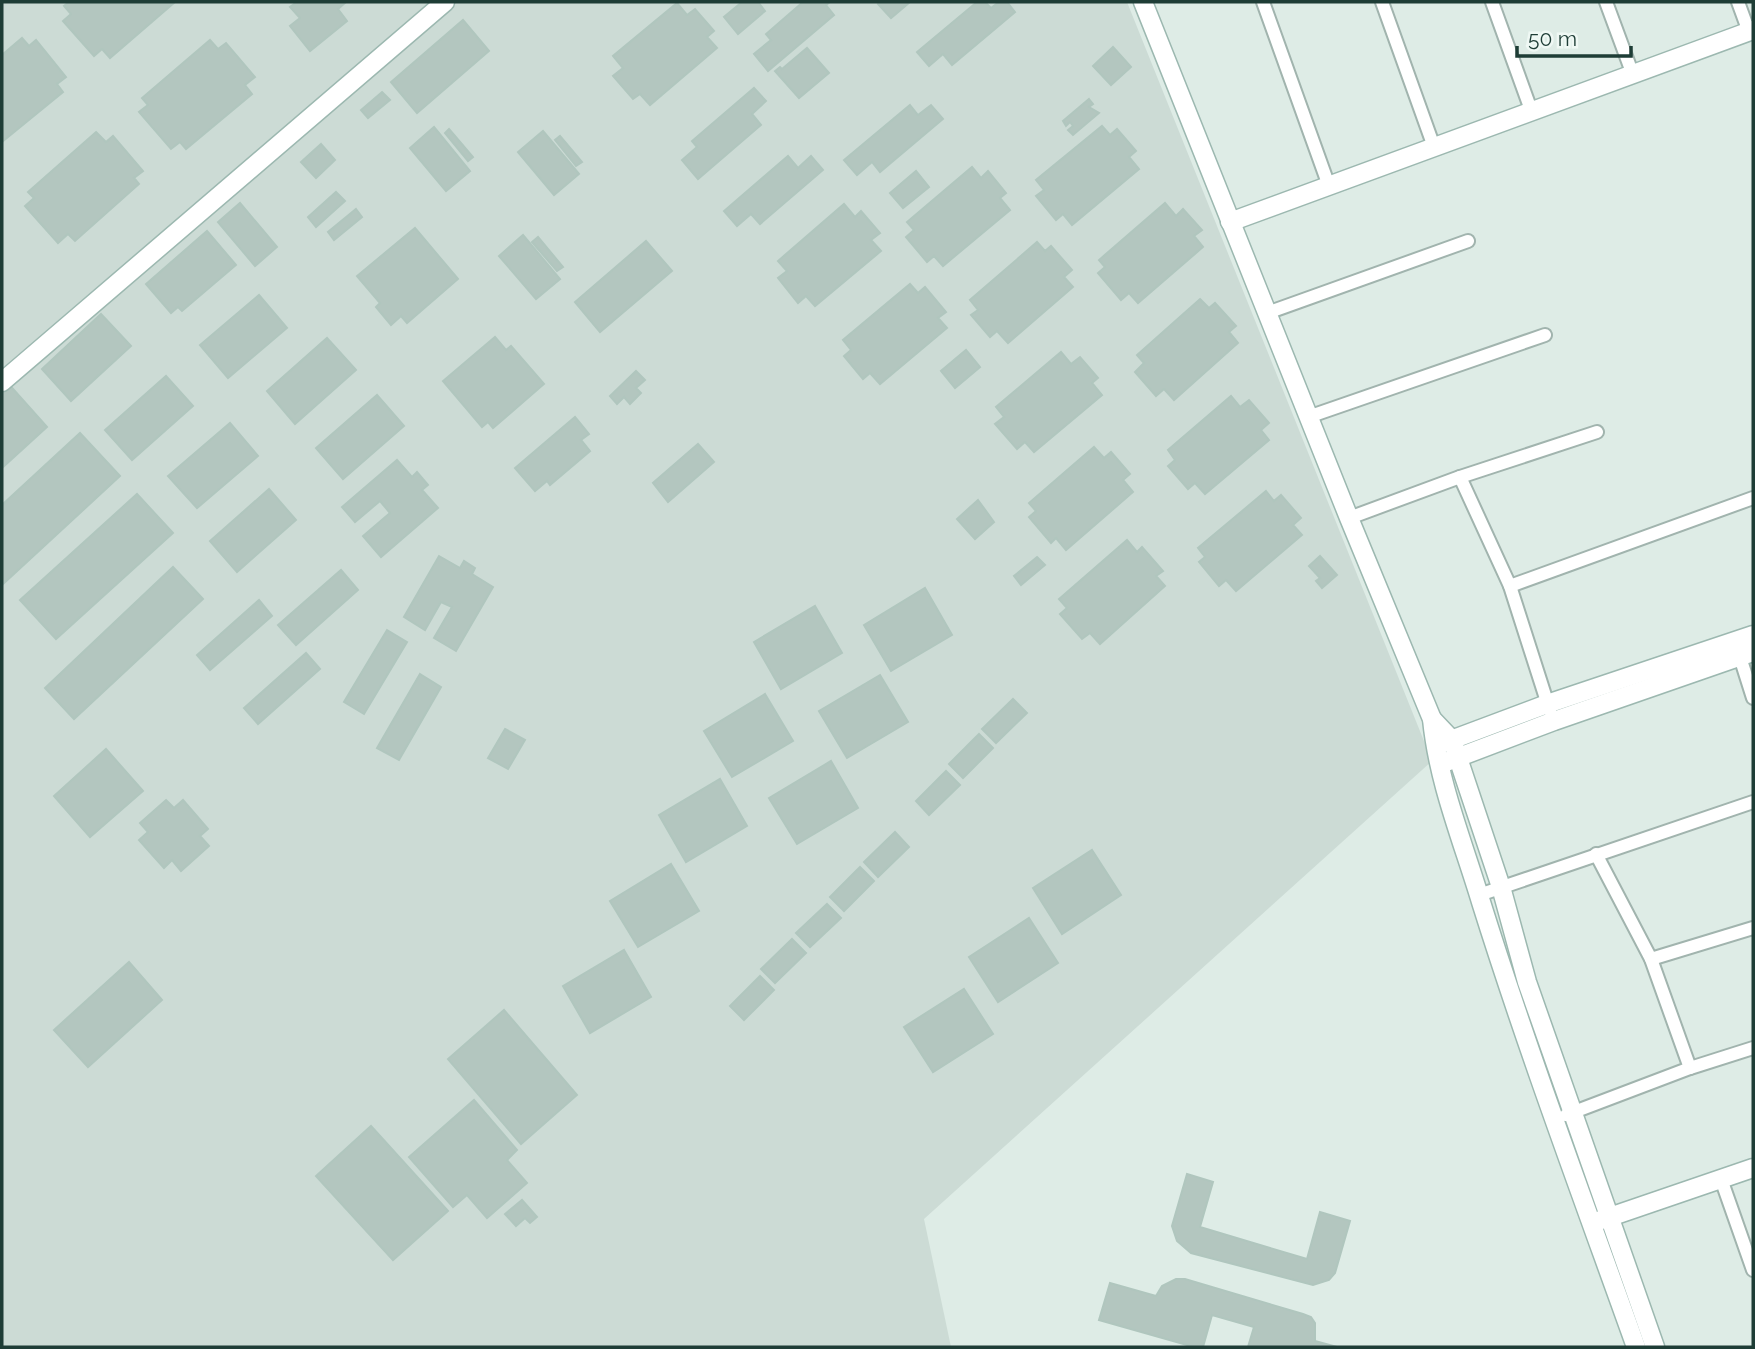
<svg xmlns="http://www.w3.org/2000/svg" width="1755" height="1349" font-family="Raleway,sans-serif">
<rect width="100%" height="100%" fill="#deece6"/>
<polygon fill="#ccdbd5" points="2,2 1127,2 1432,761 924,1219 951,1347 2,1347"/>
<g fill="#b3c6bf" stroke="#b0c6be" stroke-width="2">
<polygon points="69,2 175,2 110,58 102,49 94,56 63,21 71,14 64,6"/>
<polygon points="297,2 346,2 338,9 347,21 310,51 290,26 300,18 290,7"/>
<polygon points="742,2 758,2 765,11 738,34 724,17"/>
<polygon points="803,2 830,2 826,5 834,15 768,71 754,54 771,40 766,34"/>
<polygon points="880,2 910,2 891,18 878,4"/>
<polygon points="977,2 985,2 991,8 999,2 1007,2 1015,12 952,65 943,54 929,66 917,52"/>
<polygon points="677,3 687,15 695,9 714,31 707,37 717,48 650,105 640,94 633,99 613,76 623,68 613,56"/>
<polygon points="463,20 489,51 417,113 391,82"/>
<polygon points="22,38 29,46 36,40 66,77 57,84 63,92 2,142 2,55"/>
<polygon points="210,40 218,49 226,43 255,77 245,85 252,94 186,149 180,142 171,149 139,112 148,105 142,98"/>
<polygon points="1113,47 1131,67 1111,85 1093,66"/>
<polygon points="807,48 829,73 799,98 775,71 780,67 782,69"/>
<polygon points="754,88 766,101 752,114 761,125 698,179 682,160 697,147 692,141"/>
<polygon points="382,92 390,100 368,118 361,110"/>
<polygon points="1089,99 1093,104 1089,107 1099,113 1073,135 1068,130 1073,126 1070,122 1066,126 1063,121"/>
<polygon points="910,105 918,115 931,105 943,119 880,172 872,162 857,175 844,160"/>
<polygon points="1102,126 1110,135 1117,129 1136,151 1129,157 1139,169 1072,225 1063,214 1056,220 1036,196 1044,190 1036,180"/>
<polygon points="434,127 470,171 446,191 410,148"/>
<polygon points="449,129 473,157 468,161 445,133"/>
<polygon points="543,131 579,174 554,195 518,152"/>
<polygon points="96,132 106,142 113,136 143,171 134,178 139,184 75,241 68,234 58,243 25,206 34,198 28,192"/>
<polygon points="560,136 582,162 576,166 555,140"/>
<polygon points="321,144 335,160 316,178 301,162"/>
<polygon points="788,156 798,168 811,156 823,170 760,224 751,214 737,226 724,211"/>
<polygon points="972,167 981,178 988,171 1006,193 1000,198 1010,210 943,266 934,256 927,262 906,237 914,230 907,222"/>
<polygon points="916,171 929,187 903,208 890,193"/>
<polygon points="336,192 345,201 316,227 308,217"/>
<polygon points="240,203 277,247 255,266 218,222"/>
<polygon points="1165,203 1176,216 1183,209 1202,230 1194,236 1203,247 1138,303 1129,293 1121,300 1098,273 1105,267 1099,260"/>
<polygon points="844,204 855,217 861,211 880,233 871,240 881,251 815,306 806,296 798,303 778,278 787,271 778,261"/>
<polygon points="356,209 362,217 334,240 328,232"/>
<polygon points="415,228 458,279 407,323 401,316 391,325 376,307 380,303 357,276"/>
<polygon points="207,231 236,265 182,311 178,307 171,313 146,284"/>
<polygon points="523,235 560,279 536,299 499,256"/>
<polygon points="538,237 563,267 557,271 532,242"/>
<polygon points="646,241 672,271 600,332 575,302"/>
<polygon points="1037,242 1045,251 1051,246 1072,270 1064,277 1073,287 1008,343 997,331 990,337 971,315 978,310 970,300"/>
<polygon points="910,284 918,293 925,287 946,312 938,318 947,328 880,384 870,373 863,379 844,356 851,350 843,340"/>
<polygon points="259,295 287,328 228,378 200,345"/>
<polygon points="1200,299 1209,308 1215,303 1236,326 1229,332 1238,343 1174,400 1164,389 1156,396 1135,372 1144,363 1137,355"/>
<polygon points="101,314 131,346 71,401 42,369"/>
<polygon points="495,337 506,350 511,346 544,384 493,428 488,422 482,427 443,381"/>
<polygon points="327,338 356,370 295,424 267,391"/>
<polygon points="966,350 980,367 955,388 941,371"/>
<polygon points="1061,352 1071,364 1080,357 1098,378 1092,383 1102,395 1034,452 1025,442 1017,449 995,424 1004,417 996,407"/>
<polygon points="636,371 645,380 636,388 641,393 630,404 624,397 617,404 610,396"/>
<polygon points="166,376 193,406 132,460 105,430"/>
<polygon points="5,380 47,427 2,468 2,384"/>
<polygon points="377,395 404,426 343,479 316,448"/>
<polygon points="1231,396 1240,407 1249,400 1269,423 1261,430 1269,440 1205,494 1195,483 1188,489 1168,466 1175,460 1168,450"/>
<polygon points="575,417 589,434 581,440 590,451 550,485 547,481 535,491 515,468"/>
<polygon points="230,423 258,456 197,508 168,476"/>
<polygon points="80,433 120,476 2,585 2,505"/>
<polygon points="698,444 714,462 668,502 653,483"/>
<polygon points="1094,447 1104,458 1111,452 1130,474 1123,480 1133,492 1066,550 1056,538 1051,543 1029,517 1036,511 1029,503"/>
<polygon points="397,460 412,477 417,472 428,485 422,490 438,508 381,557 363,536 390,513 380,501 355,522 342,507"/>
<polygon points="269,489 296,520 237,572 210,541"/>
<polygon points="1266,491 1274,501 1281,495 1301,518 1293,525 1302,535 1236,591 1226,580 1219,586 1199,562 1205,557 1198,548"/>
<polygon points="137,494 173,533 56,639 20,600"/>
<polygon points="978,500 994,522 975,539 957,519"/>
<polygon points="1127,540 1137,552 1142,547 1163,571 1156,576 1165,586 1100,644 1090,633 1082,639 1060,614 1067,608 1059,599"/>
<polygon points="439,556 460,568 464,561 475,568 472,574 493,587 456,651 434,638 452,607 441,602 425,630 404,617"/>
<polygon points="1320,556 1337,575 1322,588 1316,581 1320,578 1309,566"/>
<polygon points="1037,557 1045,565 1021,585 1014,576"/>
<polygon points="173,567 203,599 74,719 45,688"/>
<polygon points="341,570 358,590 296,645 278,625"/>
<polygon points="925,588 952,635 891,671 864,625"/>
<polygon points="259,600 272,616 210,670 197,655"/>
<polygon points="815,606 842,653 781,689 754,642"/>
<polygon points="387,630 407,642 364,714 344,702"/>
<polygon points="306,653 320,669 258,724 244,708"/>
<polygon points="420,674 441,687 399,760 377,748"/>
<polygon points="880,675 908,722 847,758 819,711"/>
<polygon points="765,694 793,741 732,777 704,731"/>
<polygon points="1013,699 1027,713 996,743 982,729"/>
<polygon points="505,729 525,740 508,769 488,758"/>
<polygon points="979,734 993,748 963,778 949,764"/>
<polygon points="106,749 143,791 90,837 54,796"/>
<polygon points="831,761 858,808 797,844 769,798"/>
<polygon points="946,771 960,785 929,815 916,801"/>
<polygon points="720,779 747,826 686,862 659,815"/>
<polygon points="166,800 174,808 183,800 208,829 200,836 209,846 181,871 172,860 164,868 139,840 148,832 140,823"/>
<polygon points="895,832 909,847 878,877 864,862"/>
<polygon points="1092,850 1121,895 1062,934 1033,888"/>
<polygon points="671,864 699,911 638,947 610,901"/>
<polygon points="860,867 874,881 844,911 830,897"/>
<polygon points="827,904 841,918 810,947 796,933"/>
<polygon points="1029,918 1058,963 998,1002 969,957"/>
<polygon points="792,939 806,953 775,983 761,969"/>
<polygon points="624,950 651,997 590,1033 563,986"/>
<polygon points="129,962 162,1000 88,1067 54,1030"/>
<polygon points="760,976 774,990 744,1020 730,1006"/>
<polygon points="964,989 993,1034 933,1072 904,1027"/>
<polygon points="504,1010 577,1095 521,1144 448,1059"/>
<polygon points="474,1100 517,1150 507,1160 527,1183 487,1218 467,1195 453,1207 409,1157"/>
<polygon points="371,1126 448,1211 393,1260 316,1176"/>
<polygon points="1187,1174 1213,1182 1200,1227 1307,1259 1320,1212 1350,1221 1335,1273 1329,1280 1313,1285 1191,1253 1177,1241 1172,1226"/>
<polygon points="522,1200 537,1217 530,1223 525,1218 516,1226 505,1214"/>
<polygon points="1176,1279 1185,1279 1303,1314 1311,1317 1315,1323 1315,1341 1337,1347 1248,1347 1254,1327 1212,1315 1203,1347 1194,1347 1099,1320 1110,1283 1156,1296 1162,1286"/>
</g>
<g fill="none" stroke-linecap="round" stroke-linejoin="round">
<g stroke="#a1b4ae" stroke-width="16">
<g id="street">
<polyline points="1263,2 1329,186"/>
<polyline points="1382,2 1434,147"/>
<polyline points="1492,2 1531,110"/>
<polyline points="1606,2 1633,75"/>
<polyline points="1738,2 1749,32"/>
<polyline points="1267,313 1468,241"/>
<polyline points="1308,417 1545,335"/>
<polyline points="1460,477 1510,586 1550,711"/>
<polyline points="1349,518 1460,477 1597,432"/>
<polyline points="1510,586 1753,498"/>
<polyline points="1740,657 1753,698"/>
<polyline points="1596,854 1651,959 1690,1068"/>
<polyline points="1479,895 1753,802"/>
<polyline points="1651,959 1753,928"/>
<polyline points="1566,1115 1690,1068 1753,1048"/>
<polyline points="1721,1179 1753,1270"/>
</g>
</g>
<g stroke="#9cb8b0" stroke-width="21">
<g id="secondary">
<path d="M1143,2L1349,518L1432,719C1438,782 1463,842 1481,902C1528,1052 1583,1199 1636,1347"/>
<path d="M1230,222C1405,158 1579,93 1753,30"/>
<polyline points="2,382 445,2"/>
<polyline points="1432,719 1452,740 1501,887 1527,982 1655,1347"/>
<polyline points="1443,743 1547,704 1753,635"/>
<polyline points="1446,762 1554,721 1753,652"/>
<polyline points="1598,1221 1753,1168"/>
</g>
</g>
<use href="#street" stroke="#fff" stroke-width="12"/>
<use href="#secondary" stroke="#fff" stroke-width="18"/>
</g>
<rect width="1755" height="1349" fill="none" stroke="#1e3d36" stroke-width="7"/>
<path d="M1517 46v10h114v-10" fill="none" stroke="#1e3d36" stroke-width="3.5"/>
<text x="1528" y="46" font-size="21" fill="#1e3d36" stroke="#eff8f4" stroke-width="5" paint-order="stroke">50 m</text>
</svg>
